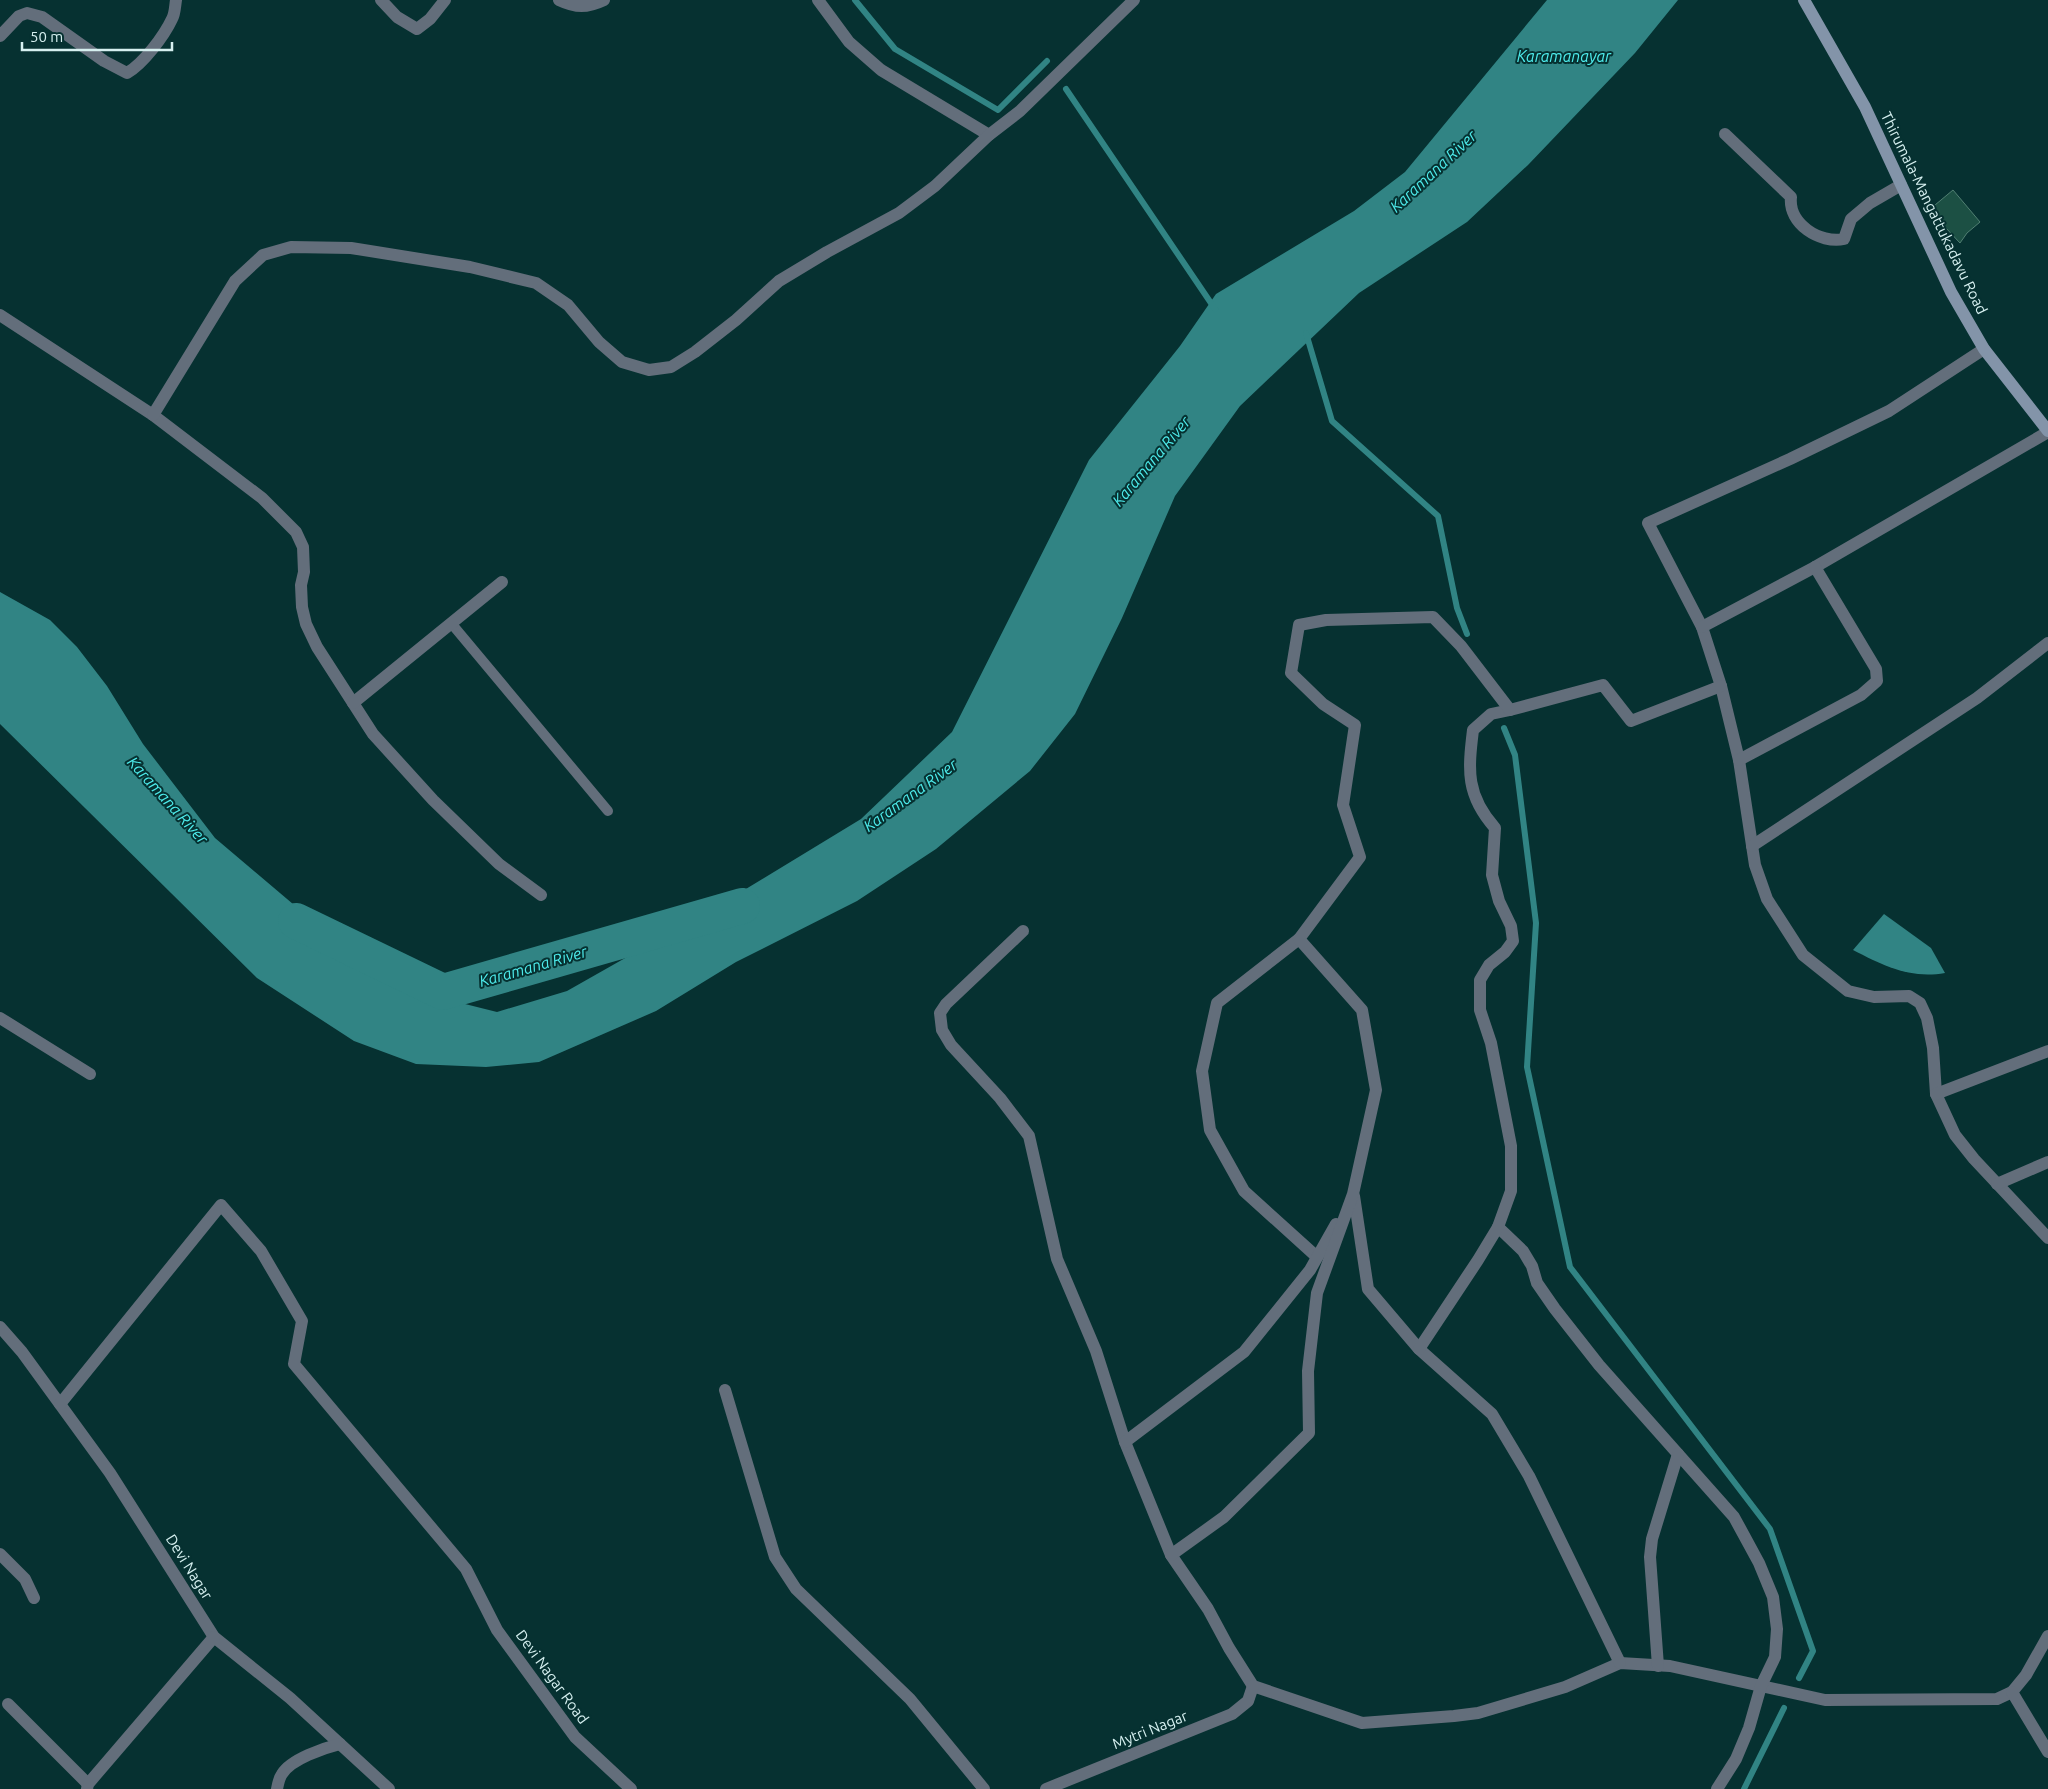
<svg xmlns="http://www.w3.org/2000/svg" width="2048" height="1789" font-family="Ubuntu,sans-serif">
<rect width="100%" height="100%" fill="#063131"/>
<g fill="#318484">
<polygon points="1547,0 1678,0 1635,53 1528,165 1467,222 1359,293 1240,406 1175,496 1122,618 1075,714 1030,771 936,849 857,901 736,962 656,1011 539,1062 486,1067 416,1064 354,1041 257,978 0,724 0,592 50,620 77,647 107,686 143,744 215,838 326,932 409,990 497,1012 567,991 731,898 861,819 952,732 1089,460 1180,346 1216,294 1354,211 1405,172"/>
<path d="M1884,914L1931,948L1945,973C1910,979 1884,966 1853,950Z"/>
</g>
<g fill="none" stroke-linecap="round" stroke-linejoin="round">
<g stroke="#318484" stroke-width="6">
<polyline points="855,0 895,49 998,110 1047,61"/>
<polyline points="1066,89 1215,309"/>
<polyline points="1306,333 1332,421 1438,516 1457,608 1467,634"/>
<polyline points="1504,728 1515,755 1536,923 1527,1067 1570,1267 1770,1529 1813,1651 1799,1678"/>
<polyline points="1744,1789 1784,1708"/>
</g>
<polyline stroke="#318484" stroke-width="36" points="296,921 443,992 742,906"/>
</g>
<polygon fill="#1c5044" stroke="#507f72" points="1953,190 1980,222 1967,233 1960,243 1929,210"/>
<g fill="none" stroke-linecap="round" stroke-linejoin="round">
<polyline stroke="#636e7b" stroke-width="10" points="451,623 608,811"/>
<g stroke="#636e7b" stroke-width="12">
<polyline points="381,0 397,17 417,29 430,19 445,0"/>
<path d="M559,0C576,8 587,8 604,0"/>
<polyline points="818,0 849,42 881,70 989,135"/>
<path d="M0,36L19,16L27,13L42,17L104,61L127,73C143,64 164,36 172,19C175,14 175,6 176,0"/>
<path d="M1725,134L1791,197C1788,224 1820,244 1844,239L1851,219L1870,203L1901,185"/>
<polyline points="0,315 153,415 262,498 296,532 303,547 304,572 301,585 302,607 306,624 317,647 373,734 433,800 499,864 541,895"/>
<polyline points="1984,349 1889,411 1790,459 1648,523 1702,627 1721,686 1739,760 1755,865 1767,899 1803,955 1848,991 1874,997 1909,996 1920,1003 1927,1018 1933,1048 1936,1094 1955,1135 1974,1159 2048,1238"/>
<polyline points="153,415 235,281 263,255 291,247 351,248 470,267 536,283 568,305 599,342 622,362 649,370 671,367 695,352 736,320 779,281 827,252 899,213 935,186 989,135 1020,111 1134,0"/>
<polyline points="1702,627 1815,567 2048,432"/>
<polyline points="353,703 502,582"/>
<polyline points="1739,760 1861,695 1877,681 1876,669 1815,567"/>
<polyline points="1752,846 1977,698 2048,643"/>
<polyline points="1023,931 946,1004 940,1013 942,1030 951,1045 1000,1098 1029,1136 1057,1259 1096,1351 1125,1442 1171,1555 1208,1609 1229,1648 1253,1686 1362,1723 1454,1716 1478,1713 1565,1687 1620,1663 1670,1666 1825,1700 1997,1699 2012,1692 2026,1675 2048,1636"/>
<polyline points="1299,939 1217,1003 1202,1071 1210,1130 1244,1191 1317,1257"/>
<polyline points="0,1018 90,1074"/>
<polyline points="1936,1094 2048,1051"/>
<polyline points="1997,1184 2048,1162"/>
<polyline points="1354,1196 1368,1289 1419,1349 1492,1414 1529,1476 1620,1663"/>
<polyline points="1498,1227 1523,1251 1532,1266 1537,1283 1555,1309 1599,1365 1734,1517 1759,1563 1773,1597 1777,1629 1775,1657 1761,1686 1749,1728 1736,1759 1717,1789"/>
<polyline points="0,1327 22,1352 110,1473 214,1637 290,1698 389,1789"/>
<path d="M1419,1349L1478,1260L1498,1227L1511,1191V1146L1491,1043L1480,1010V980L1489,965L1505,952L1513,941L1511,926L1499,901L1492,875L1495,828C1466,795 1468,771 1473,730L1491,714L1510,710"/>
<polyline points="725,1390 775,1557 796,1589 910,1699 984,1789"/>
<polyline points="60,1404 221,1205 261,1251 302,1321 294,1364 466,1569 497,1630 575,1737 631,1789"/>
<polyline points="1125,1442 1244,1352 1310,1270 1336,1224"/>
<polyline points="0,1554 25,1579 34,1598"/>
<polyline points="1171,1555 1224,1517 1309,1433 1308,1371 1317,1293 1353,1194 1376,1090 1362,1010 1299,939 1360,857 1343,805 1355,725 1323,704 1291,673 1299,625 1326,620 1433,617 1461,646 1510,710 1603,685 1631,721 1721,686"/>
<polyline points="1658,1666 1650,1557 1652,1539 1678,1454"/>
<polyline points="2012,1692 2048,1752"/>
<polyline points="8,1704 88,1784"/>
<polyline points="87,1789 88,1784 214,1637"/>
<path d="M277,1789C278,1784 279,1778 282,1774C291,1759 324,1748 340,1744"/>
<polyline points="1046,1789 1232,1714 1248,1701 1253,1686"/>
</g>
<polyline stroke="#8394a9" stroke-width="12" points="1804,0 1865,107 1951,292 1984,349 2048,431"/>
</g>
<g text-anchor="middle" stroke-width="4" stroke-linejoin="round" paint-order="stroke">
<g font-size="15" fill="#d6f0f0" stroke="#063131">
<text transform="translate(1934 213) rotate(64)" y="5">Thirumala-Mangattukadavu Road</text>
<text transform="translate(189 1567) rotate(58)" y="5">Devi Nagar</text>
<text transform="translate(552 1677) rotate(54)" y="5">Devi Nagar Road</text>
<text transform="translate(1150 1730) rotate(-22)" y="5">Mytri Nagar</text>
</g>
<g font-size="16" font-style="italic" fill="#4eecec" stroke="#063131">
<text x="1564" y="62">Karamanayar</text>
<text transform="translate(1433 171) rotate(-43)" y="6">Karamana River</text>
<text transform="translate(1151 461) rotate(-50)" y="6">Karamana River</text>
<text transform="translate(910 795) rotate(-36)" y="6">Karamana River</text>
<text transform="translate(168 800) rotate(48)" y="6">Karamana River</text>
<text transform="translate(533 966) rotate(-16)" y="6">Karamana River</text>
</g>
</g>
<path d="M22 42v8h150v-8" fill="none" stroke="#d6f0f0" stroke-width="2.5"/>
<text x="30" y="42" font-size="15" fill="#d6f0f0" stroke="#063131" stroke-width="4" paint-order="stroke">50 m</text>
</svg>
